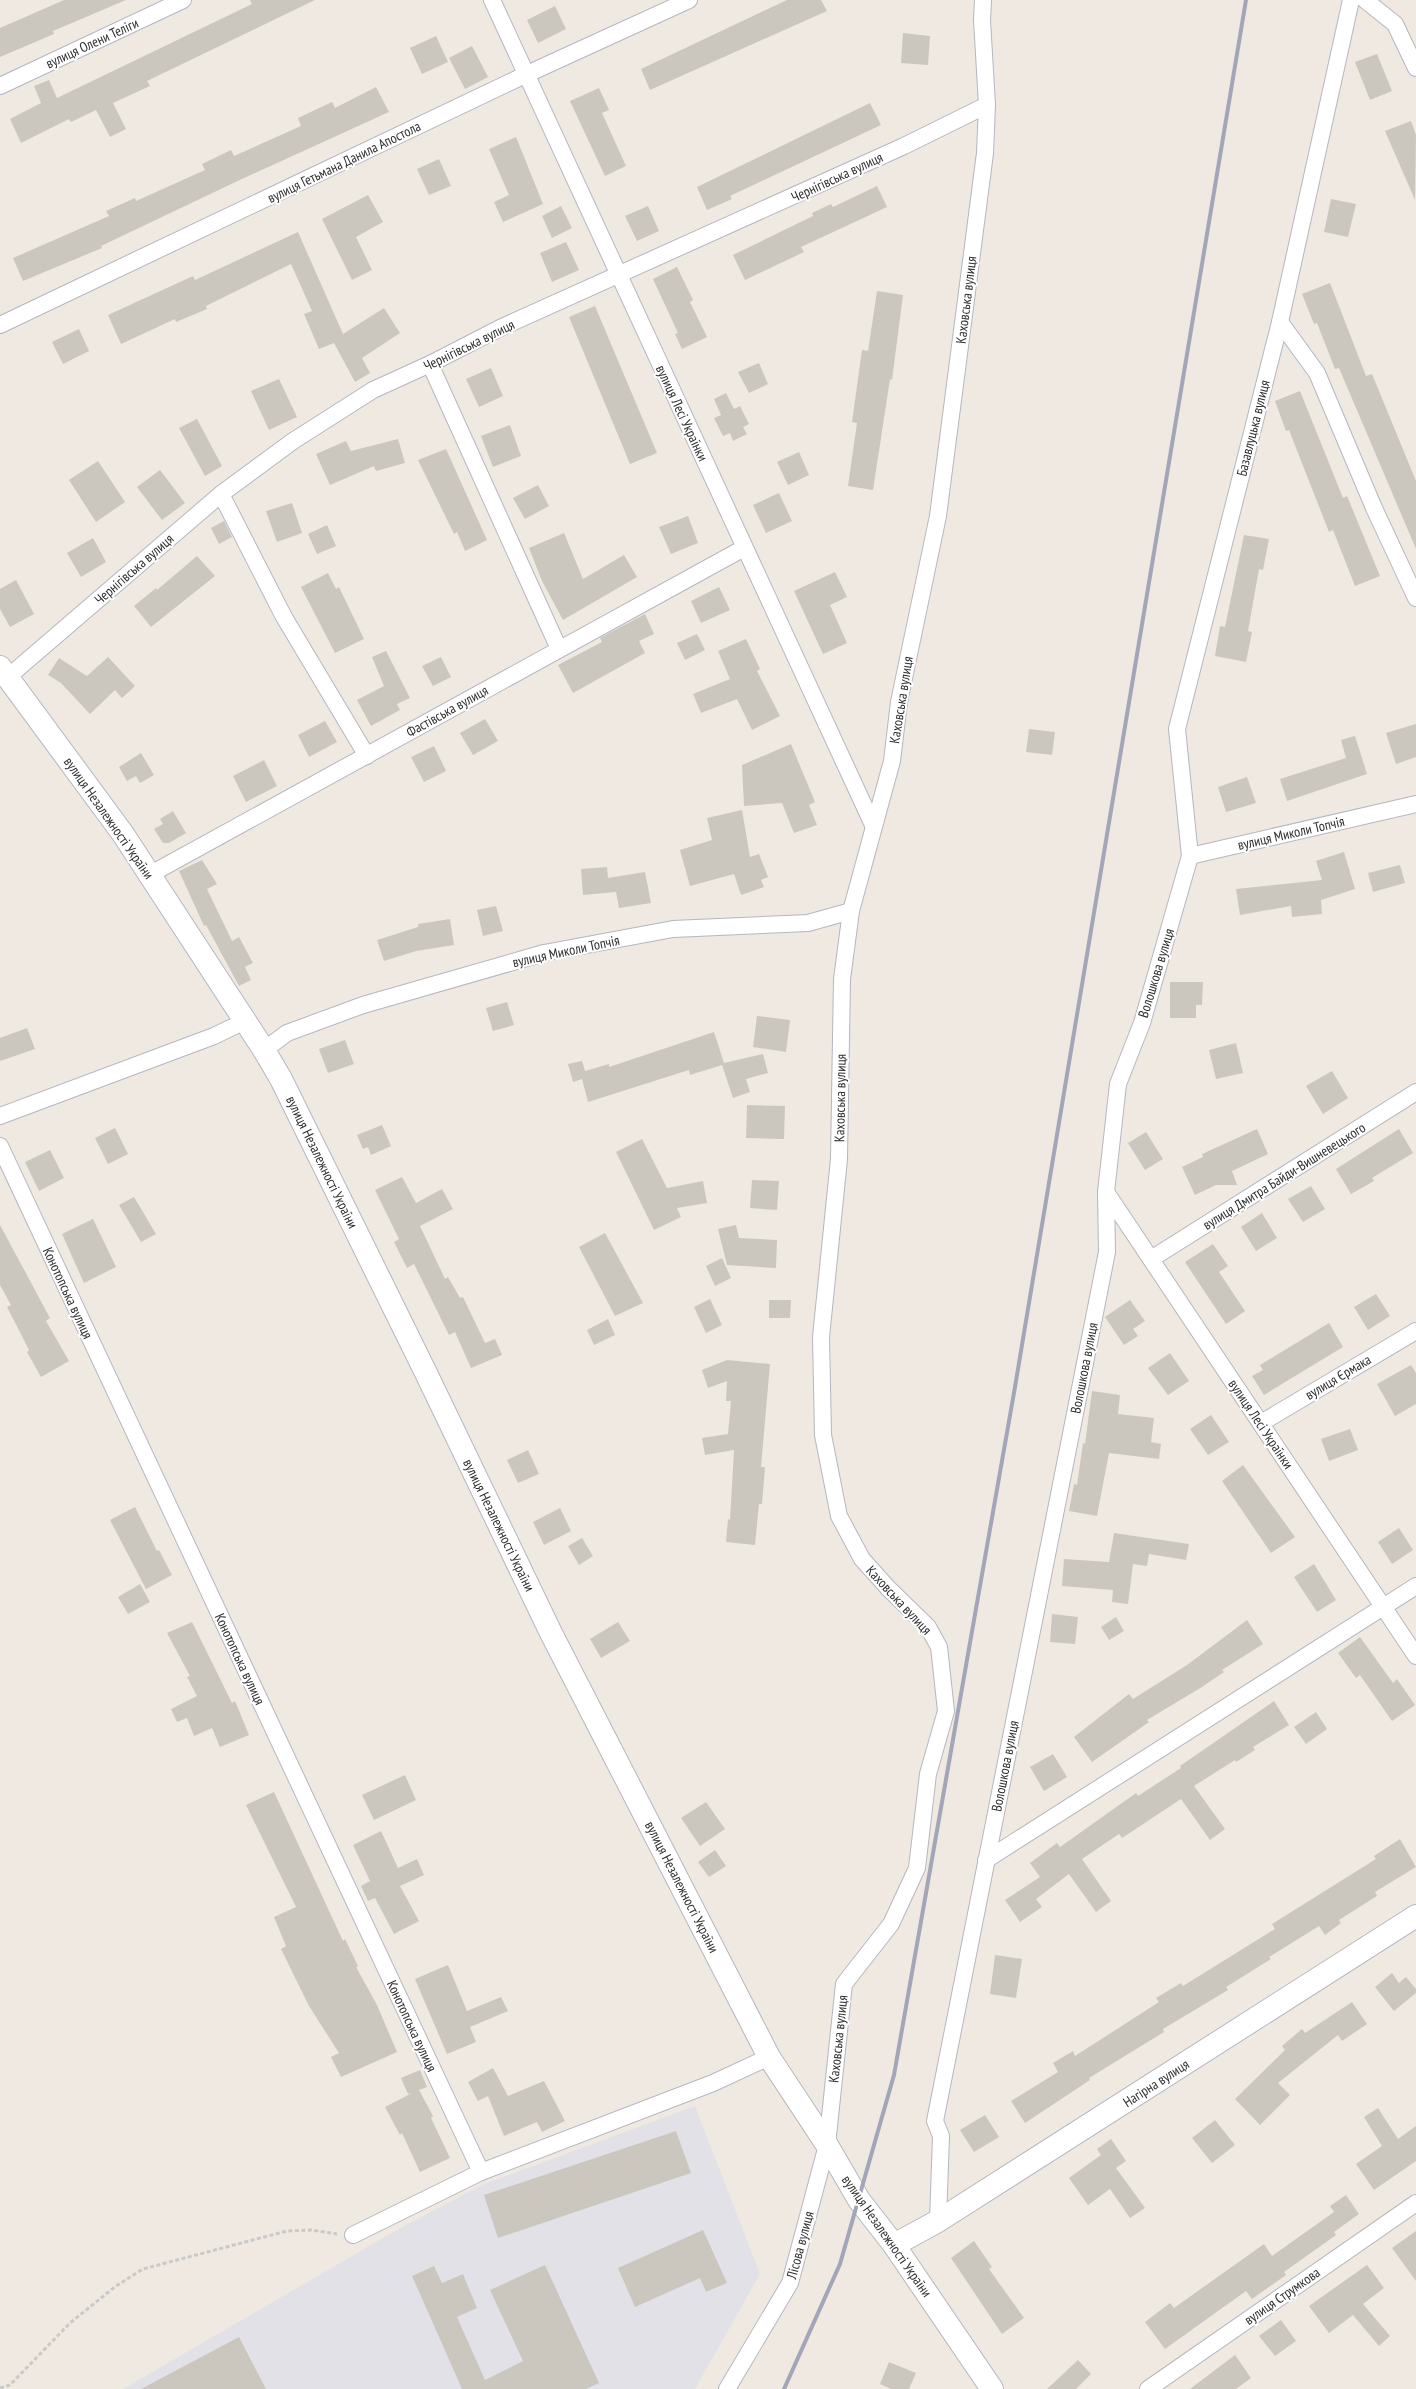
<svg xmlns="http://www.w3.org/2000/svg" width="1416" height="2389" font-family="'PT Sans Narrow',sans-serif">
<rect width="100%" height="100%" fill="#efe9e1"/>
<polygon fill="#e3e1e8" points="695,2106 760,2274 695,2389 123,2389 402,2227 484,2184"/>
<g fill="#cbc7bf">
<polygon points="64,0 126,0 53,31 54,34 0,57 0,28"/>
<polygon points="250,0 315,0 147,81 150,86 113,103 126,129 110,137 96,110 71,122 69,119 21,143 10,119 41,103 34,86 49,80 57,98 252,4"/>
<polygon points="787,0 821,0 827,11 650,90 641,69"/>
<polygon points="555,6 566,29 538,43 527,20"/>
<polygon points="903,33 930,36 928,65 901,63"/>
<polygon points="436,36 448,62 422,74 410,48"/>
<polygon points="472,46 488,77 465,89 449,58"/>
<polygon points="1377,54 1392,91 1370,100 1355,62"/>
<polygon points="376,87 389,112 244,178 101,246 102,248 23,281 13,258 109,216 106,211 135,198 136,201 205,170 202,164 231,150 234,156 301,126 298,118 332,102 335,108"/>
<polygon points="599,88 609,110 602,113 626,166 605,176 570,101"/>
<polygon points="870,103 881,125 730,196 732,199 707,210 697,187"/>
<polygon points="1411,121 1416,135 1415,200 1385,131"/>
<polygon points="516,137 543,204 503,222 494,202 509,195 489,149"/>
<polygon points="439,159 451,186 429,195 417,169"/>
<polygon points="877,186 887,207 801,247 804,252 745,280 733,255 813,216 812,213 831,204 833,207"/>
<polygon points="368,195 383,222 356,237 372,270 352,280 322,219"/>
<polygon points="1331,199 1356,204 1348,237 1324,232"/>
<polygon points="561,206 572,228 552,238 542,216"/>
<polygon points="648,206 659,231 637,241 625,216"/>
<polygon points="298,232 343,334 384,308 400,333 362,358 370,373 355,382 334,343 319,349 304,314 312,311 291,264 206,306 207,309 176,322 175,319 121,344 108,315 193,276 195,280"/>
<polygon points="566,242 579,270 552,282 540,253"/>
<polygon points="677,267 693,300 690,302 707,337 682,349 675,334 678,333 653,279"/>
<polygon points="1330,283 1366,376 1372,374 1416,481 1416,549 1339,368 1335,369 1317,323 1314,324 1302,294"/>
<polygon points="877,291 903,295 892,380 890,379 873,490 848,486 857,423 852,422 862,350 868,351"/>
<polygon points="595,306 657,453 630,464 569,317"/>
<polygon points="79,329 89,351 63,364 52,342"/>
<polygon points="759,363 768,384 749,393 738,372"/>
<polygon points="491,368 503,396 479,407 466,379"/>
<polygon points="279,379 297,417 269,430 251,391"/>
<polygon points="1300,391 1343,498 1347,496 1380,576 1355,586 1333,530 1329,532 1289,430 1286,431 1275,401"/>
<polygon points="726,393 734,409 740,406 749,424 743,427 747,434 733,441 730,433 723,436 714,418 721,415 714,399"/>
<polygon points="197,419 222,466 205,476 179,428"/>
<polygon points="510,425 521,456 493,467 481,436"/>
<polygon points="398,439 405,463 376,471 374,466 330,485 316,454 346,441 351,451"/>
<polygon points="446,449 487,540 465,551 457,532 454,534 418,460"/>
<polygon points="799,452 809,475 788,485 777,462"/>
<polygon points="98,461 125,502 96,522 69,480"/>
<polygon points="160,470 185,503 162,520 137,487"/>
<polygon points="538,485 549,506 525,519 513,498"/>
<polygon points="779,493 792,521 766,533 753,505"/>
<polygon points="292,503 302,533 277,542 266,511"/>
<polygon points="688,516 698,543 671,554 659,527"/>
<polygon points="224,521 232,537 219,544 211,528"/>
<polygon points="327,525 336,546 317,554 308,534"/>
<polygon points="564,533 583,579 624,555 637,577 563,620 542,581 529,548"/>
<polygon points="1244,535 1269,539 1263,570 1259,569 1248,631 1252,632 1246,662 1215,656 1220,626 1225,627"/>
<polygon points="93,538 106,562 81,577 67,553"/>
<polygon points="197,556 215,576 151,627 134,606 156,588 157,590"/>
<polygon points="835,572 847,597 830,605 847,643 823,654 794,591"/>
<polygon points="328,573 336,589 339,587 364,639 335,653 301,587"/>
<polygon points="16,580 34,614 10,627 0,609 0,589"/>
<polygon points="719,587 730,610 701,623 691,601"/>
<polygon points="645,614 654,634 639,641 645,653 573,693 558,665 602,642 600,638"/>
<polygon points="697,634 705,650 685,660 677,643"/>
<polygon points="746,639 760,669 757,671 780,716 752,730 737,699 701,713 693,694 730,679 718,651"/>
<polygon points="386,651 410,698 397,704 400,710 371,726 357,700 384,686 372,657"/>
<polygon points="108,657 135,686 122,698 115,690 90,714 61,683 48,675 59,658 87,676"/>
<polygon points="441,657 451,677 433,686 422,666"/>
<polygon points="485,719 498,741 473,755 460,733"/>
<polygon points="325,721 337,742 309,757 298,735"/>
<polygon points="1416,724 1416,757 1396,764 1386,733"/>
<polygon points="1029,729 1055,732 1052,755 1026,752"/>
<polygon points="1355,736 1367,774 1287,801 1280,779 1346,758 1341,740"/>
<polygon points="791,744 815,802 809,805 817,825 794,833 782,803 744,806 742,765"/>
<polygon points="434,746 446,771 424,782 411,757"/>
<polygon points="141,753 154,775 140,783 136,776 127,781 119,767"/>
<polygon points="264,760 277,786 246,802 233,776"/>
<polygon points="1247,777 1256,803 1226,812 1218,787"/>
<polygon points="742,810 750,857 759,854 768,877 761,880 764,887 741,895 734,874 690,886 680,850 712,840 707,818"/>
<polygon points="173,811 186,833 169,843 163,843 154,829 163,824 160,819"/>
<polygon points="1344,852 1355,889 1321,900 1322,914 1292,917 1291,906 1240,915 1236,889 1322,880 1316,861"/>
<polygon points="202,860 217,884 207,889 232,941 239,937 253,963 245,967 251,980 239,986 206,925 204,926 179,871"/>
<polygon points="1400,865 1405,883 1373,892 1368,873"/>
<polygon points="607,867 608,878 645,872 651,903 619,908 616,892 583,895 581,869"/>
<polygon points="496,906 503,931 483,936 477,910"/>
<polygon points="450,919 454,945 416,951 384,961 377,940 418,927 418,924"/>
<polygon points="1170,982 1203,982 1202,1005 1196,1005 1196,1018 1170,1018"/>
<polygon points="507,1002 514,1025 493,1031 486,1008"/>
<polygon points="757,1016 790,1020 786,1052 753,1047"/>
<polygon points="27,1028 35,1049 0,1061 0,1038"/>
<polygon points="714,1032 724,1063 763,1054 768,1073 746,1079 750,1092 733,1098 722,1065 690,1075 689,1070 588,1102 582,1079 573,1082 568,1064 582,1061 585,1071 609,1064 609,1067"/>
<polygon points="345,1040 354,1064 328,1073 319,1049"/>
<polygon points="1236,1043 1243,1073 1216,1079 1209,1050"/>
<polygon points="1332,1071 1348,1098 1323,1114 1306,1086"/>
<polygon points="747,1105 785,1106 784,1139 746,1138"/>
<polygon points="382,1125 391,1146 371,1155 368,1147 363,1149 357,1135"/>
<polygon points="115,1128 128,1154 108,1164 95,1138"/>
<polygon points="1257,1129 1268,1154 1232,1171 1237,1185 1216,1185 1195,1195 1182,1167 1203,1157 1202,1154"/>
<polygon points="1399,1129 1413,1153 1372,1178 1374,1181 1351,1194 1336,1169"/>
<polygon points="1146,1132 1163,1159 1145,1170 1128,1143"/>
<polygon points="642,1139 667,1188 703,1181 707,1203 677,1208 681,1217 654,1230 616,1152"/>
<polygon points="50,1150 64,1178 39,1191 25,1162"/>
<polygon points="402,1177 416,1203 442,1189 453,1209 420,1226 445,1279 448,1277 460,1298 463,1297 485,1343 495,1339 502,1355 471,1368 455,1332 449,1335 414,1264 407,1268 394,1242 399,1239 375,1190"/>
<polygon points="752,1180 779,1181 777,1210 750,1208"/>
<polygon points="1311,1186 1325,1209 1303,1222 1288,1199"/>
<polygon points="134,1197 156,1234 141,1242 119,1205"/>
<polygon points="1262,1213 1277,1238 1256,1251 1241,1227"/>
<polygon points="93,1219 116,1267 84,1283 62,1234"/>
<polygon points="0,1225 50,1318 46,1321 69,1361 41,1377 27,1352 29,1350 7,1307 11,1305 0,1285"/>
<polygon points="736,1225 739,1238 777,1240 776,1268 727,1265 718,1229"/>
<polygon points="605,1233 643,1303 615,1316 579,1247"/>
<polygon points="1213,1244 1228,1266 1219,1272 1245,1311 1226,1324 1185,1262"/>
<polygon points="722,1258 731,1278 715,1286 706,1266"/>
<polygon points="1376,1294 1390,1316 1368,1330 1354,1307"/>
<polygon points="710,1299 722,1325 706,1333 694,1307"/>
<polygon points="769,1300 791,1300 790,1318 769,1318"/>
<polygon points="1130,1300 1145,1321 1133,1329 1138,1336 1124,1345 1105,1317"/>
<polygon points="608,1319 615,1335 594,1345 587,1330"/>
<polygon points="1329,1323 1343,1347 1264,1395 1252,1376 1263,1370 1260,1365"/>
<polygon points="1170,1353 1189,1381 1168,1395 1148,1368"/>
<polygon points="727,1360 770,1364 761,1467 765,1467 762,1504 759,1504 755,1545 726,1542 728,1519 730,1520 734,1450 705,1455 702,1438 728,1434 731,1401 726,1401 727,1381 708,1388 702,1370"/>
<polygon points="1411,1365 1416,1373 1416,1404 1395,1416 1377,1384"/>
<polygon points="1092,1391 1120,1395 1118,1414 1154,1418 1151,1442 1161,1444 1159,1459 1109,1453 1097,1516 1069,1511 1074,1484 1077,1485 1083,1443 1085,1444"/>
<polygon points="1211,1415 1229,1442 1208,1455 1190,1429"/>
<polygon points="1350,1429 1358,1450 1329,1461 1321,1439"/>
<polygon points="528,1450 539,1474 518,1483 507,1460"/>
<polygon points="1243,1465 1295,1537 1271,1553 1222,1481"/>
<polygon points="135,1507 157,1551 159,1550 172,1575 146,1589 110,1520"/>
<polygon points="560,1508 571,1531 544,1545 533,1522"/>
<polygon points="1399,1528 1413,1550 1392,1564 1378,1542"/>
<polygon points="1114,1533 1189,1544 1186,1560 1149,1554 1147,1566 1133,1564 1128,1604 1112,1602 1113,1590 1062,1586 1064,1559 1109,1562"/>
<polygon points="582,1538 593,1556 579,1565 568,1546"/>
<polygon points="1314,1564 1336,1600 1317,1612 1294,1577"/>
<polygon points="140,1584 150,1602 128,1614 118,1597"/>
<polygon points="1052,1614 1078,1617 1075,1644 1050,1642"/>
<polygon points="1116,1617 1124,1631 1109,1640 1101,1627"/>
<polygon points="1247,1620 1263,1644 1222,1670 1224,1672 1202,1687 1147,1720 1149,1722 1092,1762 1074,1737 1129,1694 1133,1699 1187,1665"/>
<polygon points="192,1622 232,1703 235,1701 249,1735 220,1747 212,1728 194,1736 187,1718 177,1722 171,1709 197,1696 187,1677 190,1676 167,1633"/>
<polygon points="618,1622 630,1641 601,1658 590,1639"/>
<polygon points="1360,1637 1393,1683 1397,1679 1415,1705 1392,1721 1360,1675 1356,1678 1338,1653"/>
<polygon points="1274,1701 1289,1725 1253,1747 1255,1750 1236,1762 1235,1760 1194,1786 1225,1829 1210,1840 1181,1799 1122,1838 1119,1834 1082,1859 1111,1901 1096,1912 1069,1874 1036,1899 1042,1907 1020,1922 1005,1900 1040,1877 1030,1863 1057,1843 1060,1847 1136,1793 1138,1796 1181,1768 1180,1766"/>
<polygon points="1316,1712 1327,1729 1306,1744 1294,1727"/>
<polygon points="1053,1754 1067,1777 1044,1791 1030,1767"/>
<polygon points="405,1775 416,1800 374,1820 362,1795"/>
<polygon points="274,1792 343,1941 345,1939 358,1966 356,1967 377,2005 397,2052 341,2077 331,2057 339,2053 309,2006 281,1949 286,1946 274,1917 296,1907 246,1805"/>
<polygon points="706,1802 725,1829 700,1846 681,1818"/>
<polygon points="381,1831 398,1868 417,1859 424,1875 400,1886 419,1921 394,1934 375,1898 368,1901 361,1886 370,1881 353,1845"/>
<polygon points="1400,1839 1416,1867 1375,1892 1377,1896 1339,1920 1341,1923 1325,1935 1319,1926 1269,1957 1271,1959 1226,1987 1228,1990 1163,2029 1164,2032 1089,2078 1090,2080 1025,2123 1011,2101 1058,2072 1053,2063 1073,2051 1075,2056 1159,2002 1156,1998 1181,1983 1183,1986 1275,1929 1272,1924 1376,1859 1374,1856"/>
<polygon points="715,1850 726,1866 709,1877 698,1862"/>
<polygon points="995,1955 1022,1959 1016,1998 990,1994"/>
<polygon points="448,1965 467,2011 501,1997 508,2011 470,2027 476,2042 447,2054 415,1979"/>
<polygon points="1392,1973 1399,1983 1406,1977 1416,1989 1416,1993 1394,2011 1375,1987"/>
<polygon points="1352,2002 1367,2024 1342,2041 1338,2035 1278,2083 1290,2095 1260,2125 1235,2099 1285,2050 1282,2046 1302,2029 1305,2033"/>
<polygon points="493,2068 508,2096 544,2081 565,2121 542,2132 537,2122 504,2136 488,2096 478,2101 468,2082"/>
<polygon points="420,2070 427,2087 419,2090 433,2116 431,2118 450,2158 420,2172 402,2133 400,2135 385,2107 412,2093 408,2094 401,2078"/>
<polygon points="1378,2108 1398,2139 1416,2126 1416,2161 1374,2190 1356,2164 1382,2146 1364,2117"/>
<polygon points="985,2115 999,2137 974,2152 960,2130"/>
<polygon points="1215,2120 1235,2145 1212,2163 1192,2138"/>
<polygon points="676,2131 691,2173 498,2238 484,2195"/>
<polygon points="1111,2139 1126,2161 1116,2168 1145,2208 1130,2218 1110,2189 1088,2205 1069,2178 1101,2155 1097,2149"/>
<polygon points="1346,2195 1359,2214 1334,2232 1336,2235 1284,2272 1286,2275 1252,2299 1246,2291 1165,2349 1145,2322 1170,2303 1174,2308 1264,2244 1272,2256 1334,2212 1330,2206"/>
<polygon points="703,2230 727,2283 706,2292 700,2278 635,2307 618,2268"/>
<polygon points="1416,2231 1416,2281 1392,2248"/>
<polygon points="974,2241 992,2267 989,2269 1024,2318 1002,2334 951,2258"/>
<polygon points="545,2265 599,2383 586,2389 462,2389 412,2276 434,2266 442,2283 463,2274 477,2308 457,2317 485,2380 523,2361 490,2290"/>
<polygon points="1367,2265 1384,2288 1363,2304 1390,2336 1379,2346 1353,2315 1329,2333 1309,2306"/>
<polygon points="1281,2320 1296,2341 1275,2356 1259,2336"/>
<polygon points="239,2337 266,2389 141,2389"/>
<polygon points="1235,2355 1251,2378 1236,2389 1190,2389"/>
<polygon points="1078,2360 1091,2374 1076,2389 1047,2389"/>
<polygon points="889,2362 916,2373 909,2389 891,2389 880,2384"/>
</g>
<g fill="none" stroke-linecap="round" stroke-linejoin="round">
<g stroke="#b4b7c1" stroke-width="18">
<g id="street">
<polyline points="492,0 873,825"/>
<polyline points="1365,0 1395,24 1416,68"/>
<polyline points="0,86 183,0"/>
<polyline points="1280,322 1317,373 1374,508 1416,598"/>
<polyline points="0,325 525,75 689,0"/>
<polyline points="430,364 559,649"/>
<polyline points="221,494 284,617 367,756"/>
<polyline points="8,677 221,494 293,441 373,390 430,364 500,328 904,146 987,105"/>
<polyline points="1190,856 1177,729 1280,322 1351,0"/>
<polyline points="149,875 744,548"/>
<polyline points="264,1050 287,1033 363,1005 544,953 673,929 808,923 851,911"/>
<polyline points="0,1116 214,1036 245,1021"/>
<polyline points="0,1146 481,2172"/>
<polyline points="1106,1192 1416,1656"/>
<polyline points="1151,1259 1416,1092"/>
<polyline points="1261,1423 1416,1331"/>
<polyline points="986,1860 1416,1586"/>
<polyline points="938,2221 941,2136 935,2121 1107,1252 1106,1192 1118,1084 1142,1023 1190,856 1416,804"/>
<polyline points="353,2235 481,2172 713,2083 769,2057"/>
<polyline points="727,2389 790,2283 827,2145 844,1984 891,1924 917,1868 928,1774 946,1711 939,1647 928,1627 888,1588 862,1559 839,1516 823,1435 821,1337 839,1159 842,979 851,911 892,761 899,702 938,516 985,153 987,105 982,20 983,0"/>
<polyline points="1148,2389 1416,2203"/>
</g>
</g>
<g stroke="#b4b7c1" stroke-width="24">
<g id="secondary">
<polyline points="0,667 123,834 264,1050 281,1079 426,1373 551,1633 769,2057 827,2145 859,2200 894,2245 992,2389"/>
<polyline points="894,2245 938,2221 1416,1916"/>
</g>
</g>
<polyline stroke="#c9c9c9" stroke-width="3" stroke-dasharray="4 2.5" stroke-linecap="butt" points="0,2388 10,2385 70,2323 116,2286 143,2269 287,2231 311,2230 337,2234"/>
<use href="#street" stroke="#fff" stroke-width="16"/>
<use href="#secondary" stroke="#fff" stroke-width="22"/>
<polyline stroke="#a3a6b8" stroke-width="4" points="784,2389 840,2264 894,2075 1015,1387 1246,0"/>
</g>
<g text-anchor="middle" stroke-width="4" stroke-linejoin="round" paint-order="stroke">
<g font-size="14" fill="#2e2e2e" stroke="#fff">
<text transform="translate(92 43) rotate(-25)" y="5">вулиця Олени Теліги</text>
<text transform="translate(344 162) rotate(-26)" y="5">вулиця Гетьмана Данила Апостола</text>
<text transform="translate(837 177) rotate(-25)" y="5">Чернігівська вулиця</text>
<text transform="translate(966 300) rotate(-83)" y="5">Каховська вулиця</text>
<text transform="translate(469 345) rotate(-26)" y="5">Чернігівська вулиця</text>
<text transform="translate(682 413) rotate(65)" y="5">вулиця Лесі Українки</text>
<text transform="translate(1253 428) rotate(-76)" y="5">Базавлуцька вулиця</text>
<text transform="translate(134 569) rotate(-41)" y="5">Чернігівська вулиця</text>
<text transform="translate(901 700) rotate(-81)" y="5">Каховська вулиця</text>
<text transform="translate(447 711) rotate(-29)" y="5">Фастівська вулиця</text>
<text transform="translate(109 818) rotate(55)" y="5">вулиця Незалежності України</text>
<text transform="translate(1291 833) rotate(-13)" y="5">вулиця Миколи Топчія</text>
<text transform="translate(566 951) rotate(-12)" y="5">вулиця Миколи Топчія</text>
<text transform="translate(1156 973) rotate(-73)" y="5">Волошкова вулиця</text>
<text transform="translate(840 1098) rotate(-89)" y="5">Каховська вулиця</text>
<text transform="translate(322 1162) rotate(64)" y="5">вулиця Незалежності України</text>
<text transform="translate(1284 1176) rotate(-32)" y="5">вулиця Дмитра Байди-Вишневецького</text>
<text transform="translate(68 1293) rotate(65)" y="5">Конотопська вулиця</text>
<text transform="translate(1084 1368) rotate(-79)" y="5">Волошкова вулиця</text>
<text transform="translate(1338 1377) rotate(-31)" y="5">вулиця Єрмака</text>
<text transform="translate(1261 1424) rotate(56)" y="5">вулиця Лесі Українки</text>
<text transform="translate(499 1525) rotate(64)" y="5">вулиця Незалежності України</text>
<text transform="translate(899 1600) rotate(47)" y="5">Каховська вулиця</text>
<text transform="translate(240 1659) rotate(65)" y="5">Конотопська вулиця</text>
<text transform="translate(1005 1766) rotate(-79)" y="5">Волошкова вулиця</text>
<text transform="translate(682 1887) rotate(63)" y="5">вулиця Незалежності України</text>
<text transform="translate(412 2026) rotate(65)" y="5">Конотопська вулиця</text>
<text transform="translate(838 2039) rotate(-84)" y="5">Каховська вулиця</text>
<text transform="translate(1156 2083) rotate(-33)" y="5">Нагірна вулиця</text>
<text transform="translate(887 2236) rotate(55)" y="5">вулиця Незалежності України</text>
<text transform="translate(800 2245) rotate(-75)" y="5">Лісова вулиця</text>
<text transform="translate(1282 2296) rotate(-35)" y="5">вулиця Струмкова</text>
</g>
</g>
</svg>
